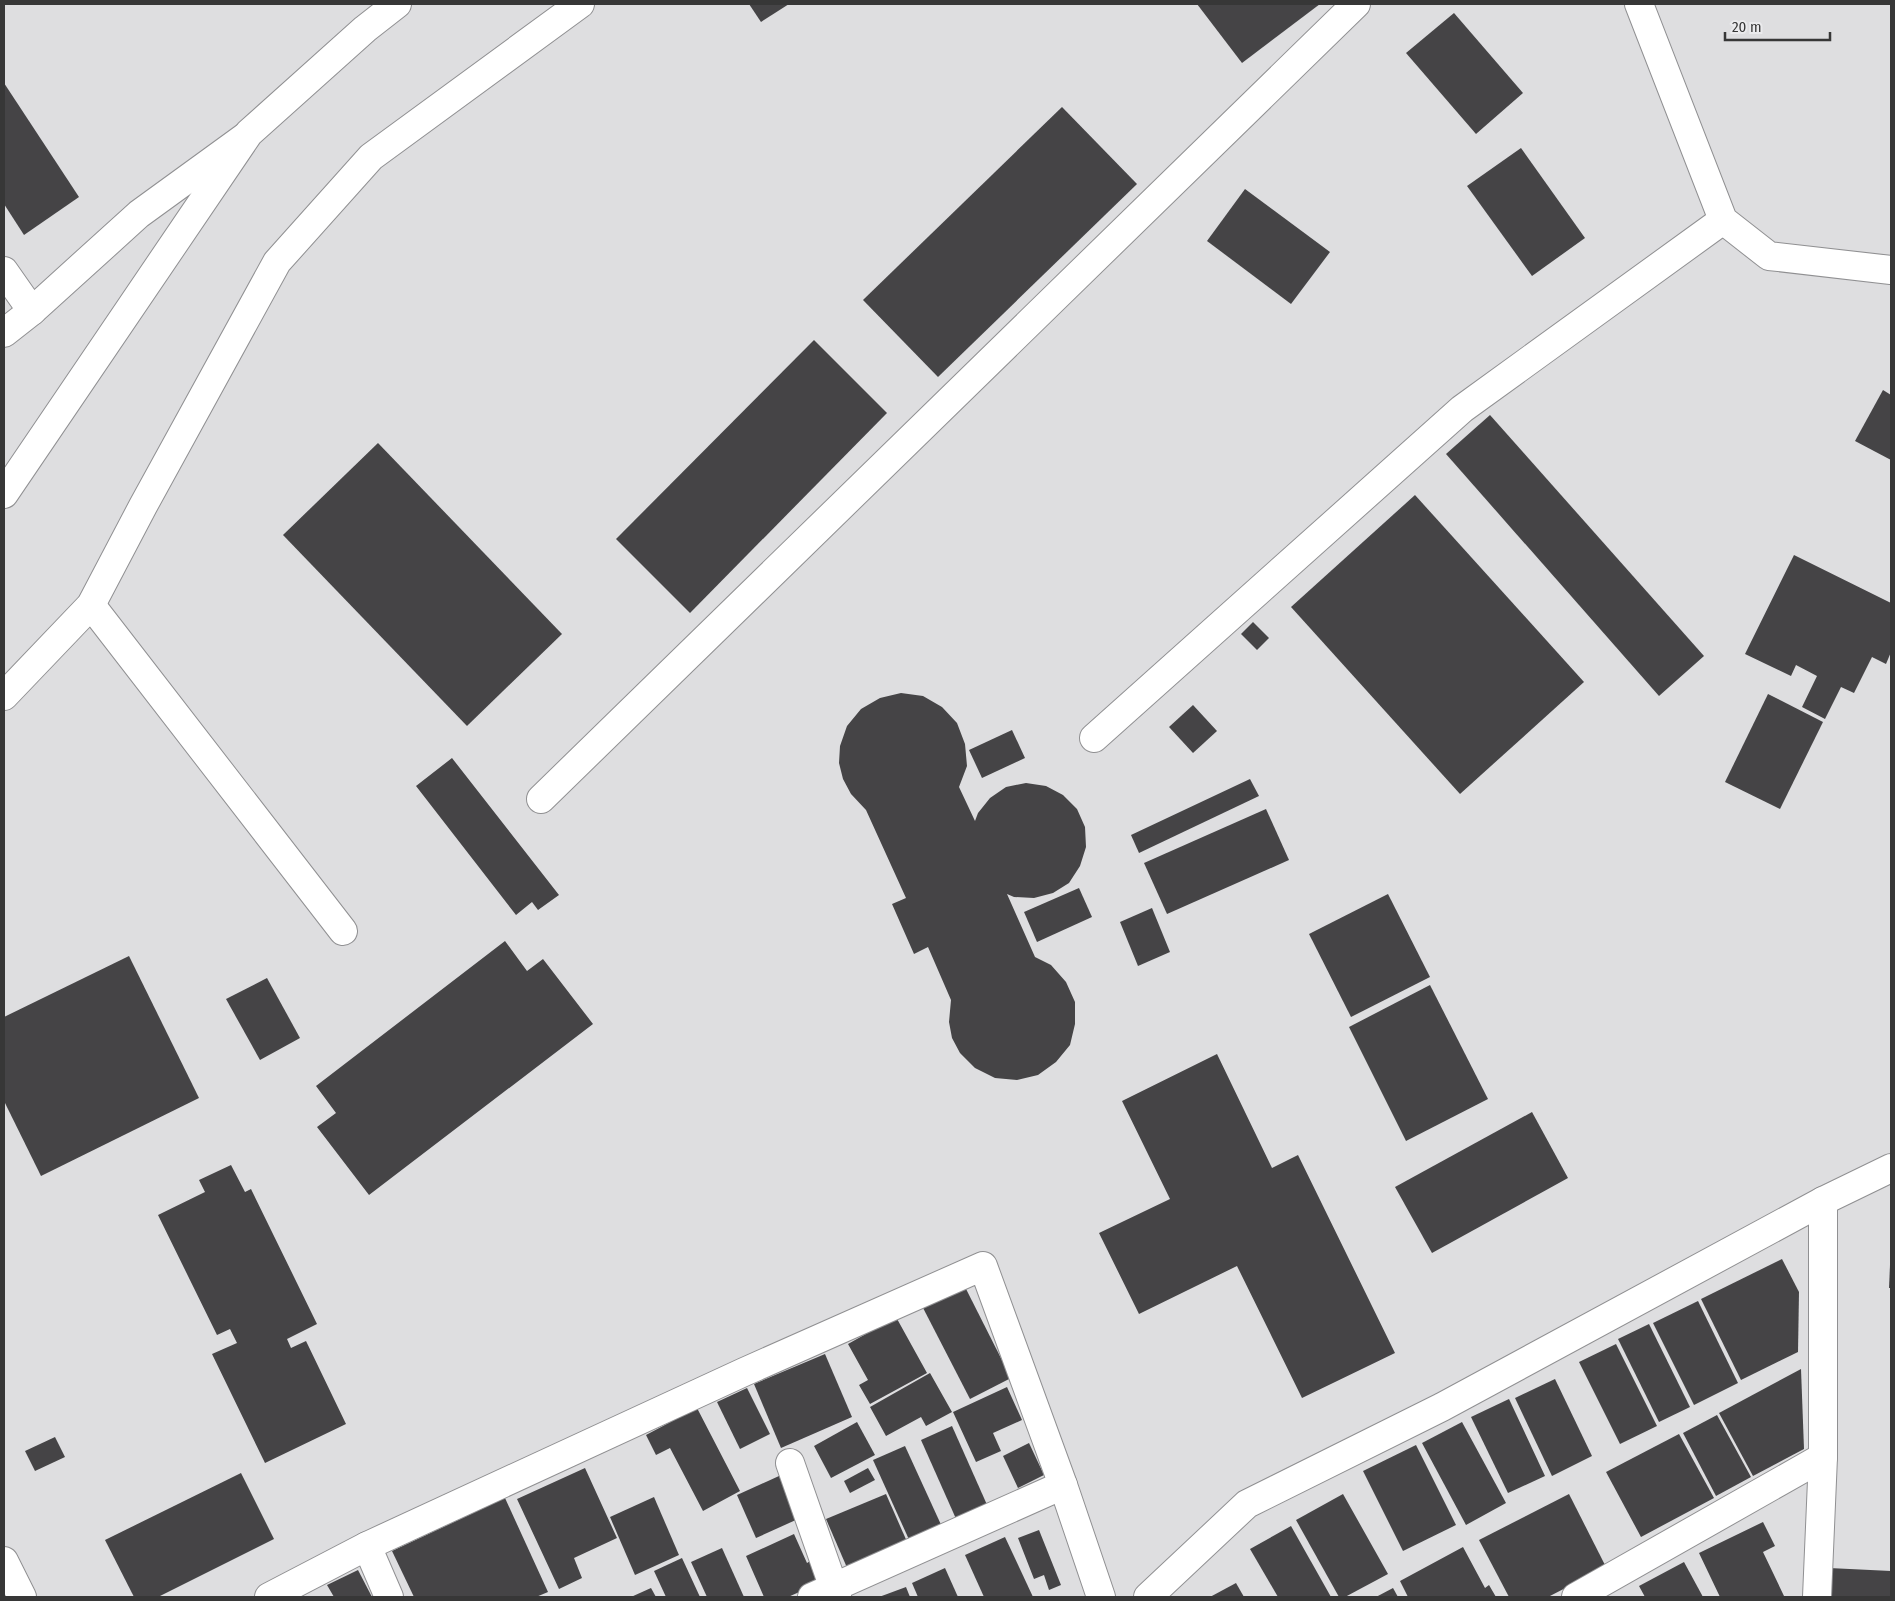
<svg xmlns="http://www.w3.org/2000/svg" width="1895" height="1601" font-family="'Fira Sans Condensed',sans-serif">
<rect width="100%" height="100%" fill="#dedee0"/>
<g fill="#454446">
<polygon points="749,4 789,4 761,22"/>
<polygon points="1197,4 1320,4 1242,63"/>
<polygon points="1454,13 1523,93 1476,134 1406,53"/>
<polygon points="4,83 79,197 24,235 4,204"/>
<polygon points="1062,107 1137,184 938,377 863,300"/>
<polygon points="1521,148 1585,238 1532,276 1467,186"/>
<polygon points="1245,189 1330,252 1291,304 1207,241"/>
<polygon points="814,340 887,413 690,613 616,539"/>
<polygon points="1883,390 1891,395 1891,460 1855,441"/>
<polygon points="1490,415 1704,656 1659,696 1446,454"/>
<polygon points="378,443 562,634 467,726 283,535"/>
<polygon points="1415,495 1584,682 1460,794 1291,607"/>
<polygon points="1794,555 1891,603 1891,652 1886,664 1872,657 1854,693 1841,687 1825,719 1802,707 1817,676 1796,665 1791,676 1745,654"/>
<polygon points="1253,622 1269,638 1257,650 1241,634"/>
<polygon points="901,693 923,696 942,707 957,723 965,744 967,766 959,787 975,821 978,813 990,798 1006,787 1026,783 1046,786 1063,795 1077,809 1085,827 1086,847 1080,866 1069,883 1053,893 1034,898 1014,897 1007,894 1035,957 1051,965 1066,982 1075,1002 1075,1024 1070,1045 1056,1062 1038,1075 1017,1080 995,1078 975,1068 960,1053 952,1038 949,1022 951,1000 928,947 914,954 892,904 906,898 866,810 851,794 843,779 839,763 840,746 847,726 861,709 880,698"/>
<polygon points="1768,694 1823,722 1780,809 1725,782"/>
<polygon points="1193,705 1217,731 1193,753 1169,727"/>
<polygon points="1012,730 1025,758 982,778 969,750"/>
<polygon points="452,758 559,895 538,910 532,902 516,915 416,786"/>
<polygon points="1250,779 1259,796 1139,853 1131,835"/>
<polygon points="1266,809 1289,860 1167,914 1144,863"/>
<polygon points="1079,888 1092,917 1037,942 1024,912"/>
<polygon points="1388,894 1430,977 1351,1017 1309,934"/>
<polygon points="1152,908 1170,952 1138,966 1120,922"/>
<polygon points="505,941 527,971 543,959 593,1024 369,1195 317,1127 336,1113 316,1086"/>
<polygon points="129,956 199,1098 41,1176 4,1101 4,1017"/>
<polygon points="267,978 300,1038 260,1060 226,999"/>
<polygon points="1430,985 1488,1099 1406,1141 1349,1027"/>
<polygon points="1217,1054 1272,1168 1298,1155 1395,1353 1302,1398 1237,1266 1139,1314 1099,1233 1170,1199 1122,1101"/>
<polygon points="1532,1112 1568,1178 1432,1253 1395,1187"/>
<polygon points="231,1165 245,1192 251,1189 317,1324 287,1339 291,1348 306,1341 346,1424 265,1463 212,1354 237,1343 230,1329 217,1335 158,1215 205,1192 199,1180"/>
<polygon points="1782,1259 1799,1292 1798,1352 1741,1380 1701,1299"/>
<polygon points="1890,1265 1891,1265 1891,1288 1889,1288"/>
<polygon points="963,1283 1011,1378 970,1399 921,1304"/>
<polygon points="1698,1301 1738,1383 1694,1405 1653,1323"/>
<polygon points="896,1317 927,1373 870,1404 859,1385 868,1380 848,1344"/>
<polygon points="1649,1324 1690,1407 1659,1422 1618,1339"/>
<polygon points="1616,1344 1657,1426 1620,1444 1579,1362"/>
<polygon points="825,1354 852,1417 781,1448 754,1384"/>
<polygon points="1801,1369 1804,1449 1753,1476 1719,1413"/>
<polygon points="930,1373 952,1412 926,1426 921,1417 886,1436 870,1407"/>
<polygon points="1555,1379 1592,1456 1552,1476 1515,1398"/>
<polygon points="1007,1387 1022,1420 993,1433 1001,1451 976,1462 953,1412"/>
<polygon points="747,1388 770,1434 740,1449 717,1402"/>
<polygon points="1509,1399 1545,1476 1508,1493 1471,1417"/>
<polygon points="697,1408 740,1491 703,1511 670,1448 656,1455 646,1435"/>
<polygon points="1717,1415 1751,1477 1716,1496 1683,1433"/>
<polygon points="857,1422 875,1455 831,1478 814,1446"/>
<polygon points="1462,1422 1506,1503 1466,1525 1422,1443"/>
<polygon points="952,1426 988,1507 957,1521 921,1440"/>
<polygon points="1679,1434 1714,1498 1641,1537 1606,1472"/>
<polygon points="55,1437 65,1457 35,1471 25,1451"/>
<polygon points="1029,1443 1044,1475 1018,1488 1003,1456"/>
<polygon points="1416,1445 1456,1525 1403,1551 1363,1471"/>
<polygon points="905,1446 943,1529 911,1544 873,1460"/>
<polygon points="585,1468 617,1538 574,1558 582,1578 559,1589 517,1499"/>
<polygon points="868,1468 875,1480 850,1493 844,1481"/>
<polygon points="241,1473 274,1539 158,1597 134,1597 105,1540"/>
<polygon points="779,1476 798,1519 756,1538 737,1495"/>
<polygon points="886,1494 908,1544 848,1570 826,1519"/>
<polygon points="1343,1494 1388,1574 1345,1597 1339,1597 1296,1520"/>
<polygon points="1569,1494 1606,1567 1548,1597 1509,1597 1479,1540"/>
<polygon points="654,1497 679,1555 635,1575 610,1517"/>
<polygon points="505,1498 548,1592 536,1597 414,1597 392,1551"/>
<polygon points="1763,1522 1775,1546 1763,1552 1784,1596 1781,1597 1720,1597 1699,1553"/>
<polygon points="1291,1526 1331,1597 1278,1597 1250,1549"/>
<polygon points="1039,1530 1061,1585 1049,1590 1044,1575 1034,1579 1018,1538"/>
<polygon points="794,1534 807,1563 812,1560 822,1582 788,1597 764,1597 746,1556"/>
<polygon points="1005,1537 1033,1597 984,1597 965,1555"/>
<polygon points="1463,1547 1485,1588 1489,1585 1496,1597 1408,1597 1400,1581"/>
<polygon points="722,1548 744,1597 707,1597 691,1562"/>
<polygon points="682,1558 700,1597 666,1597 654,1571"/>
<polygon points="1684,1562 1703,1597 1645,1597 1639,1586"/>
<polygon points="945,1568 958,1597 918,1597 912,1583"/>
<polygon points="1829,1568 1891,1571 1891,1597 1828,1597"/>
<polygon points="358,1570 372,1597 334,1597 327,1585"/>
<polygon points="1236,1583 1244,1597 1210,1597"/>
<polygon points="906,1587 910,1597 879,1597"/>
<polygon points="651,1588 656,1597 631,1597"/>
<polygon points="1393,1588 1398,1597 1376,1597"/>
</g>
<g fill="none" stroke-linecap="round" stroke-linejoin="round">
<g stroke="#909092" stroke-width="30">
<g id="street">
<polyline points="1639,4 1723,220 1769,256 1891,270"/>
<polyline points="4,271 32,311"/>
<polyline points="4,333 32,311 139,214 245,137"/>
<polyline points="91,605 343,931"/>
<polyline points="1094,738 1462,409 1723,220"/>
<polyline points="541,799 1356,4"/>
<polyline points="790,1463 837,1597"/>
<polyline points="367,1546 389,1597"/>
<polyline points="4,1561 22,1597"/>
<polyline points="269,1597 367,1546 744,1372 983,1266 1063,1485 1101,1597"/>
<polyline points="812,1597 1063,1485"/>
<polyline points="1576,1597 1823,1457"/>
<polyline points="1817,1597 1823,1457 1823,1201"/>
</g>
</g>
<g stroke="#909092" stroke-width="30">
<g id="secondary">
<polyline points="4,494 249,133 365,29 397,4"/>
<polyline points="4,696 91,605 143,506 277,262 371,157 580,4"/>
<polyline points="1148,1597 1247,1504 1442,1407 1823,1201 1891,1168"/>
</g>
</g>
<use href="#street" stroke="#fff" stroke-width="28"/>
<use href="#secondary" stroke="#fff" stroke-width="28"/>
</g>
<rect width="1895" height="1601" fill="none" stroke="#373737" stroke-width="10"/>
<path d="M1725 32v8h105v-8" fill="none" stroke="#373737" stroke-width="2.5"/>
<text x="1732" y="32" font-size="15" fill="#373737" stroke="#ebebed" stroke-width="4" paint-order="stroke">20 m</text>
</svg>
